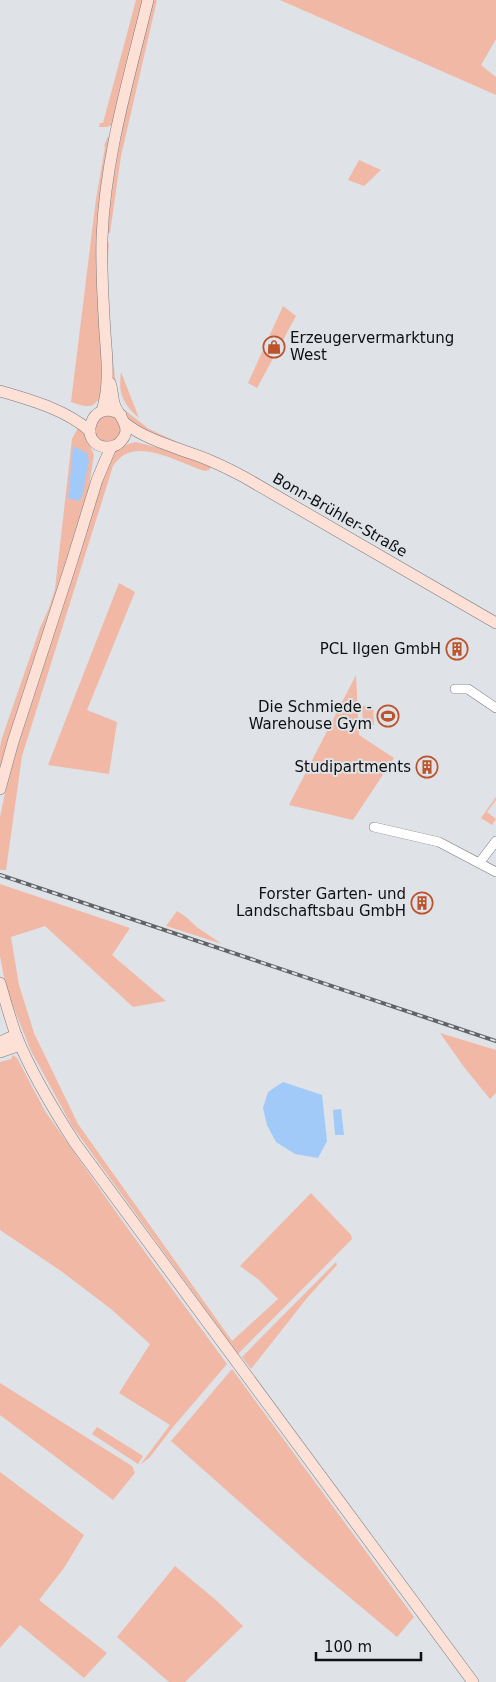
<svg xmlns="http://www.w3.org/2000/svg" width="496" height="1682" font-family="'DejaVu Sans',sans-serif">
<rect width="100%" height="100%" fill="#dfe2e7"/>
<g fill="#f1b9a5">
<polygon points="136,0 143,0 112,125 107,127 99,127 100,123 103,123"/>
<path d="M152,0H157L121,156L110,233H107C114,153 134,78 152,0Z"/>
<polygon points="280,0 496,0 496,39 481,65 496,77 496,95"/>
<path d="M108,136L110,141L103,396C99,398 97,402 93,405C87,408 77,404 71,402L96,199L105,147L104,146Z"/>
<polygon points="359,160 381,170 364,186 348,180"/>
<path d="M107,243H109C104,293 112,346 117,396L114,383L108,319Z"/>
<polygon points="283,306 296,316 257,388 248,383"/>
<path d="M121,372L139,418C123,404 118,394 121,372Z"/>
<polygon points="120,408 122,408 149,429 208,456 132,425 127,415"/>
<circle cx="108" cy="429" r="13"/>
<polygon points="79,426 84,431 94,455 87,497 0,769 0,747 2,738 40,628 49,608 55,589 72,439"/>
<path d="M136,442L171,451L210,466L211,467L209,470L205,471C179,464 134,433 113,466L22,756L6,870H0V817L10,769L105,467L113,452L128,444Z"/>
<polygon points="119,583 135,592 87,710 117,722 109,774 48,765"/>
<polygon points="356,675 359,735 394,758 353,820 289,805"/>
<polygon points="373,705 374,725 363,725 362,706"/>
<polygon points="496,797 496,800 487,812 496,819 492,825 481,818"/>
<polygon points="0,884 130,928 112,955 166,1001 133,1007 45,926 11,937 19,985 34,1033 78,1124 232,1341 278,1299 259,1280 240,1266 311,1193 351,1235 352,1239 238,1354 72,1126 31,1051 7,991 3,972 0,956"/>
<polygon points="177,911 186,917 198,928 222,944 166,926"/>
<polygon points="440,1033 496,1050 496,1093 490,1099 464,1067"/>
<polygon points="13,1055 17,1058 45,1111 123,1222 227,1364 173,1427 150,1457 140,1465 170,1425 119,1393 150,1344 111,1309 61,1271 0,1230 0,1062 11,1059"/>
<polygon points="336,1262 337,1265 307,1298 251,1369 242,1357"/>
<polygon points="232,1369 414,1617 397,1637 305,1560 171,1441"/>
<polygon points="0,1383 132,1466 135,1473 113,1500 0,1415"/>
<polygon points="97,1427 143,1456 138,1464 92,1434"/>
<polygon points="0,1472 84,1535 64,1568 39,1600 107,1653 84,1678 20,1625 0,1648"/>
<polygon points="175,1566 217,1601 243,1626 185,1682 169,1682 117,1637"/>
</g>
<g fill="#a1caf8">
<polygon points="73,446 87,453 89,461 82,497 78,501 68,498"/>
<polygon points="283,1082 322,1095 327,1141 318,1158 295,1154 276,1142 267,1125 263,1108 268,1092"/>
<polygon points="341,1109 344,1135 335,1135 333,1110"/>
</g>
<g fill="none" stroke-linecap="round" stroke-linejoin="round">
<g stroke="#787c7f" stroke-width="10">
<g id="street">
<polyline points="455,689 468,689 496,708"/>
<polyline points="374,827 439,842 496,872"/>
<polyline points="480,862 496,841"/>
</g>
</g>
<g stroke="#787c7f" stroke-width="12">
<g id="secondary">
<path d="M110,383C113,390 112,399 115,406C120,418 133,428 121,441C118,445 113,447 107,447C76,446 91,395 121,415"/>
<path d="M0,391C30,400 65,409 90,431"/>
<path d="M102,411C110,385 107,359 105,333C103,301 101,269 102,238C105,157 129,78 148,0"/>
<path d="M126,424C144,438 168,445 190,453C209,459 227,468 244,477L496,623"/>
<polyline points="0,789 13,742 72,561 97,480 111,447"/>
<path d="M0,983C5,1000 10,1018 16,1035C31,1073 53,1109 75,1143L473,1682"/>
<polyline points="0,1042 16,1035"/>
<polyline points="0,1052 20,1045"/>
</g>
</g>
<use href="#street" stroke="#fff" stroke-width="9"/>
<use href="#secondary" stroke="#fde0d6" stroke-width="11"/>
<g stroke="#616366" stroke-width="4">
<polyline id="rail" points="0,875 496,1041"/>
</g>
<use href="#rail" stroke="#dfe2e7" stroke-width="2" stroke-dasharray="5.5" stroke-linecap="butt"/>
</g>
<defs>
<g id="shop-ring" transform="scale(1.125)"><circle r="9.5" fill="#dfe2e7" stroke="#bb532c" stroke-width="1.5"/><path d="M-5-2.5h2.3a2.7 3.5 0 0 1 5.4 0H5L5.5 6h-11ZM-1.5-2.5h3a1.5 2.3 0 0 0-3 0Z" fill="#bb532c"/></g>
<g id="building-ring" transform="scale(1.125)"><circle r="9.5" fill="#dfe2e7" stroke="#bb532c" stroke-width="1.5"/><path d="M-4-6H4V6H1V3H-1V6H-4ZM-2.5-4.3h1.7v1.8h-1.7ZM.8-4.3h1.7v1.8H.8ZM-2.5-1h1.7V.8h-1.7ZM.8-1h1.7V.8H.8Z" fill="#bb532c"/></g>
<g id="stadium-ring" transform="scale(1.125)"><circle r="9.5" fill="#dfe2e7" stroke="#bb532c" stroke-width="1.5"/><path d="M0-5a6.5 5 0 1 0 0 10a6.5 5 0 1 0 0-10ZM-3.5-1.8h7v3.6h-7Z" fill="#bb532c"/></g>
</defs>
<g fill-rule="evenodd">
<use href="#shop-ring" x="274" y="347"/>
<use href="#building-ring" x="457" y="649"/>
<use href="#stadium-ring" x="388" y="716"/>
<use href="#building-ring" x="427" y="767"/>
<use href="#building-ring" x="422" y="903"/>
</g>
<g text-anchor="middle" stroke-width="4" stroke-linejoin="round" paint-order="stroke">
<g font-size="15" fill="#0e1011" stroke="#dfe2e7" text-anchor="end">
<text x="290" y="343" text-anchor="start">Erzeugervermarktung<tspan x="290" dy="17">West</tspan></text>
<text x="441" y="654">PCL Ilgen GmbH</text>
<text x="372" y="712">Die Schmiede -<tspan x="372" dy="17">Warehouse Gym</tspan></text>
<text x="411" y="772">Studipartments</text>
<text x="406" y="899">Forster Garten- und<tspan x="406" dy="17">Landschaftsbau GmbH</tspan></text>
</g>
<g font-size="15" fill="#0e1011" stroke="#dfe2e7">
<text transform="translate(340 515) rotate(30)" y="5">Bonn-Brühler-Straße</text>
</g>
</g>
<path d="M316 1652v8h105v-8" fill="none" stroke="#0e1011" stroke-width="2.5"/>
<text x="324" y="1652" font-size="15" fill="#0e1011" stroke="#dfe2e7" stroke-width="4" paint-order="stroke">100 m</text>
</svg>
